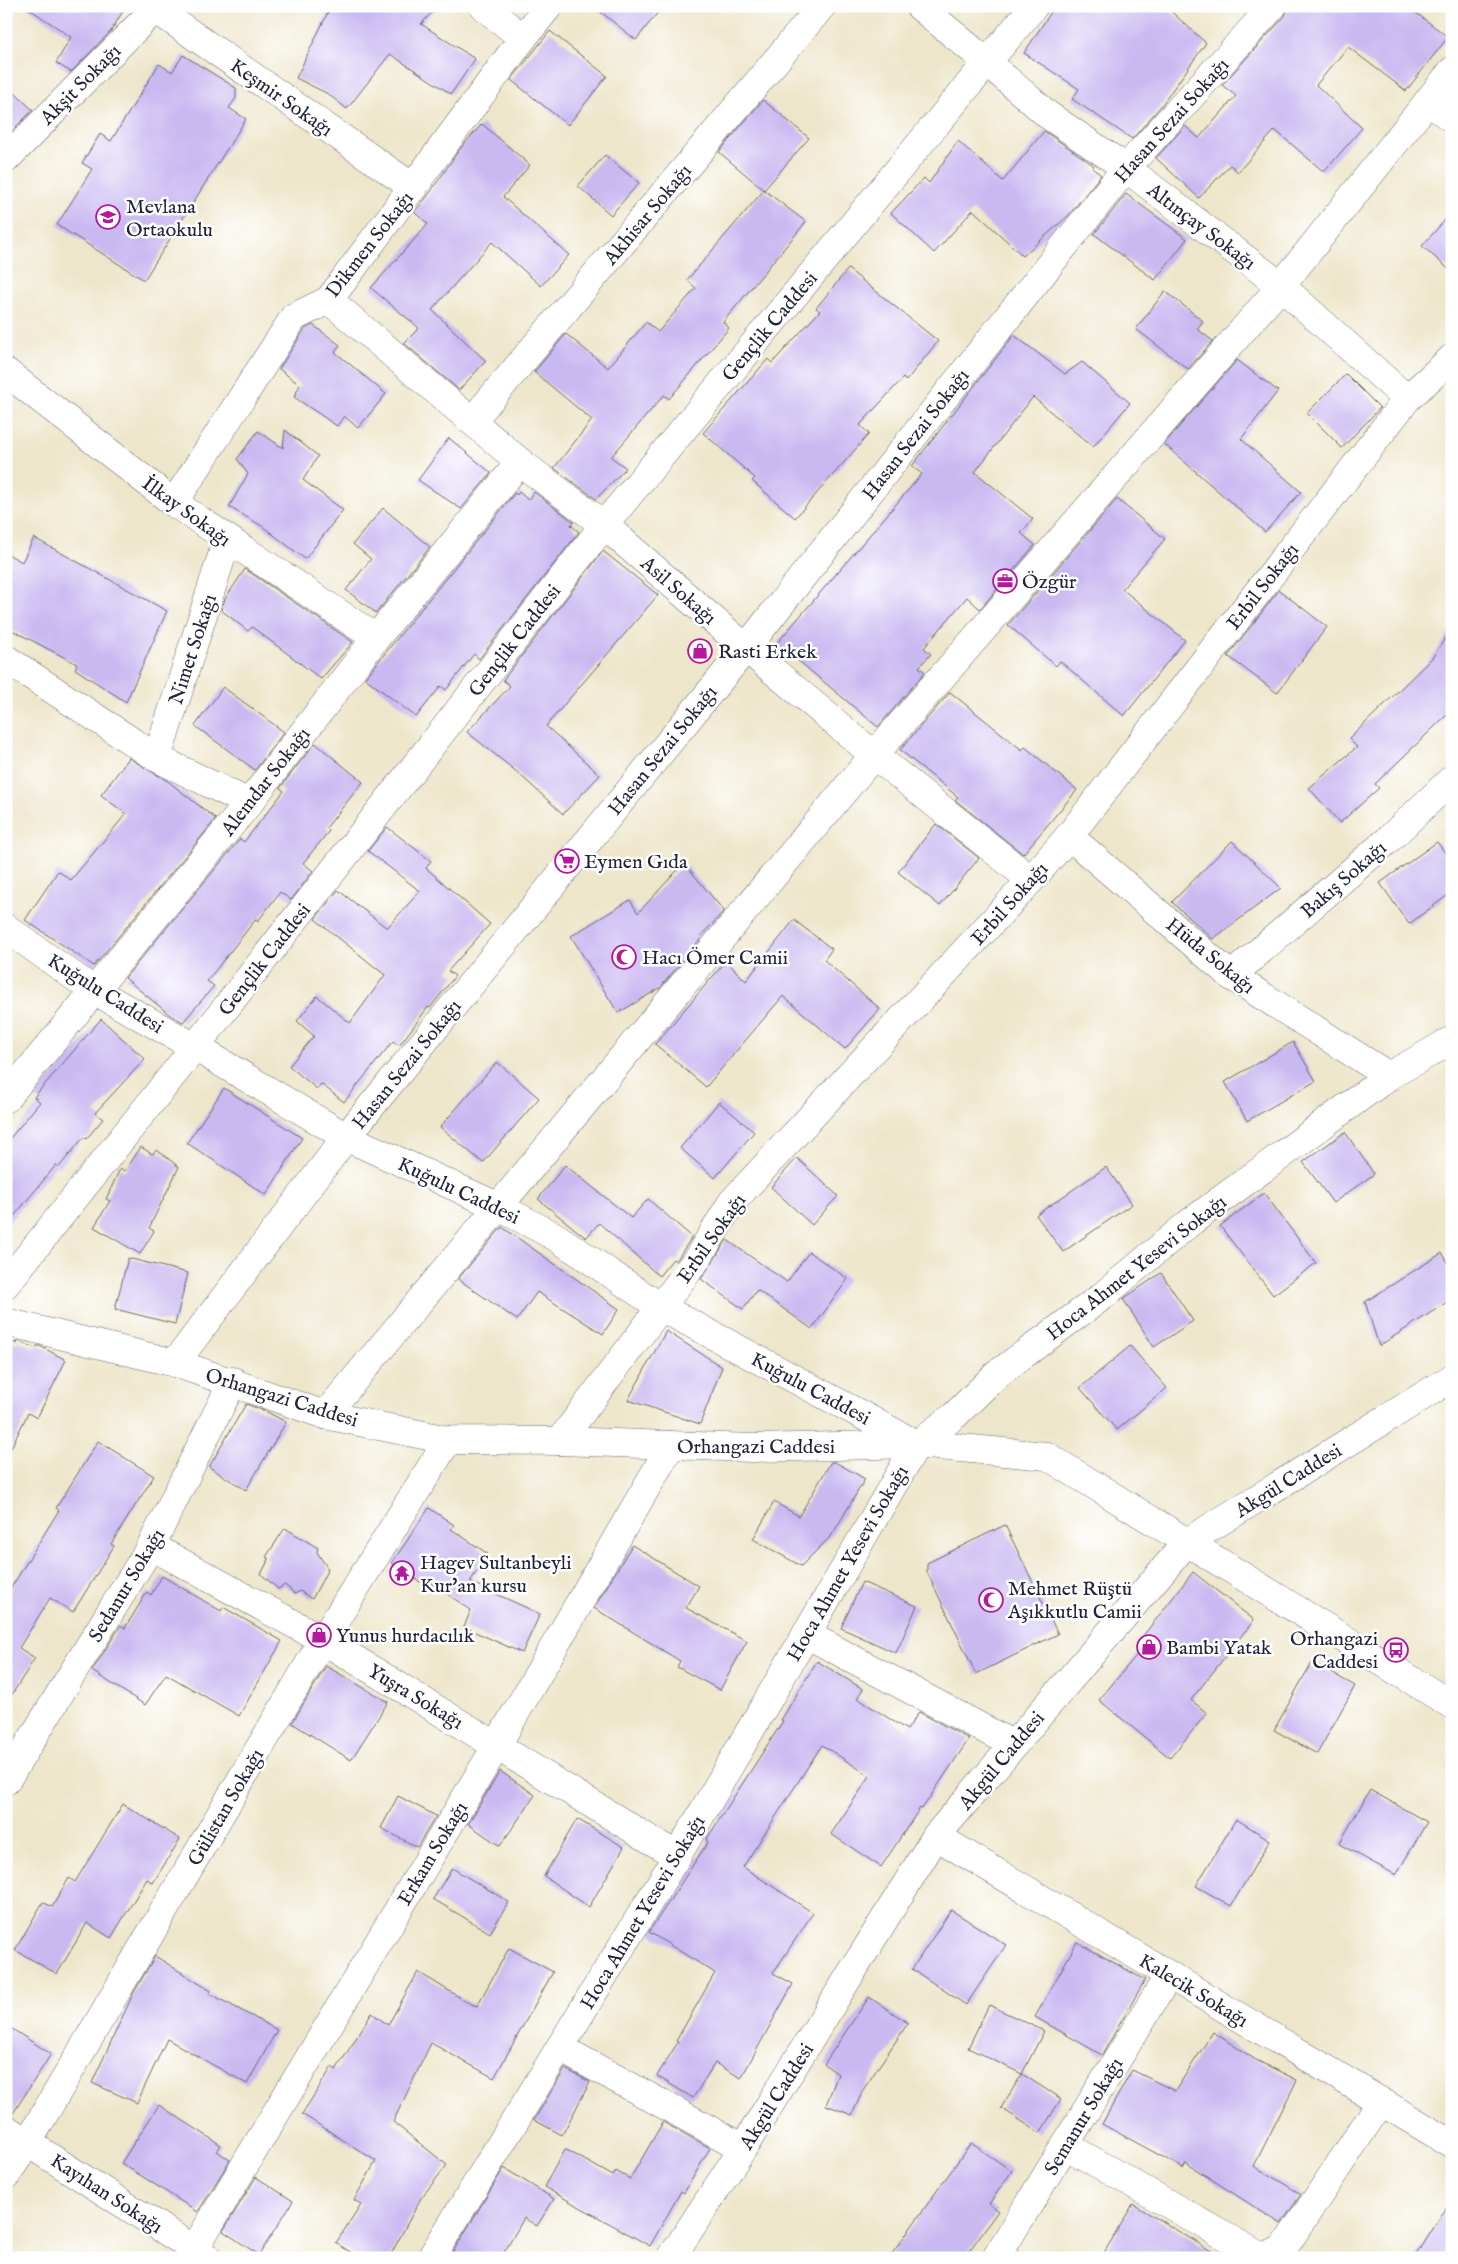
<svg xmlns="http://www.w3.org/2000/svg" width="1458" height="2264" font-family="'IM FELL English',serif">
<rect width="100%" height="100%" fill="#fff"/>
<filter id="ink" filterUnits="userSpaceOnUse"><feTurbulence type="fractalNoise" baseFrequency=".02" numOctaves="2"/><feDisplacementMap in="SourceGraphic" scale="10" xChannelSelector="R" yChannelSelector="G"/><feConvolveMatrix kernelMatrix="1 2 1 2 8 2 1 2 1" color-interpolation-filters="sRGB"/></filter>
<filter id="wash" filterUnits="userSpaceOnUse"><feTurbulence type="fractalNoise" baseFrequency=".0096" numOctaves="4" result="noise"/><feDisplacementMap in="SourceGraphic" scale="20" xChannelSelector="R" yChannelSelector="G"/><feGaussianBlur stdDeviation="1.12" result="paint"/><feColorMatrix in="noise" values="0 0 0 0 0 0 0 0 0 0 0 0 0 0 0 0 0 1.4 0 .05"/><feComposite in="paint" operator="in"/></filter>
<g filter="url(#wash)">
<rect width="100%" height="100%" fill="#eee6cb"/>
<g id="blocks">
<g fill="#c9b9f1">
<polygon points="25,6 126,6 111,31 71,72 56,63 71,37"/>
<polygon points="331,6 438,6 421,24 475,59 451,94 390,54 347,109 328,94 296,78"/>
<polygon points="593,6 663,6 636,40"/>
<polygon points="1055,6 1165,6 1206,43 1161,106 1132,139 1072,99 1079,89 1024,53"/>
<polygon points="1288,6 1407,6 1448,37 1406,91 1348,47 1316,85 1362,128 1324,172 1275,130 1238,172 1230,165 1199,198 1156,158 1185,126 1199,138 1236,96 1222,85 1285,16"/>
<polygon points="550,31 607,76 568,125 511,80"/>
<polygon points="183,55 236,88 236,98 229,108 246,119 144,280 57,225 92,169 82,163 100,134 111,141 159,64 172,72"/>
<polygon points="6,85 33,110 6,137"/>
<polygon points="763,100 809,138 764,190 719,152"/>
<polygon points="482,124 530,165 503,197 569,255 541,286 492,242 432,310 486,361 459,390 404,343 419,328 371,288 428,224 414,212 427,197 459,150"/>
<polygon points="1044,131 1085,159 1094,166 1092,168 1101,175 1068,216 1023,256 973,210 934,253 891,213 924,178 929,183 958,141 1003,181"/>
<polygon points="605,155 639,183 611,215 578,186"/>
<polygon points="764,190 806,222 723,322 729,328 669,399 664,395 611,457 626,468 596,499 554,468 592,420 534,372 566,334 608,368 646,322 658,332 696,288 687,280"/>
<polygon points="1126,194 1187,239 1155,280 1094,234"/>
<polygon points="1452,212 1452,272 1422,246"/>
<polygon points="848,269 938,341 906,381 903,378 860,425 869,434 795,518 752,481 755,478 703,433 768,359 772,363 820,311 816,308"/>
<polygon points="1165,291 1203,321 1197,329 1213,341 1188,369 1136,329"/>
<polygon points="313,325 340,345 335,352 386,394 358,428 344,416 337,426 294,397 300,385 279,369 305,329"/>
<polygon points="1014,335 1065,374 1082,362 1130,403 1093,447 1033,397 975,472 1033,519 1021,533 1035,545 980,609 967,597 924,648 931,654 919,667 925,672 878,727 777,643 922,474 912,466"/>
<polygon points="1237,360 1278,391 1241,439 1301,492 1265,532 1164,444"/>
<polygon points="1346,374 1380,408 1342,448 1307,413"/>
<polygon points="285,430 318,456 303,480 343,510 305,559 262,526 229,507 248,474 237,459 258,431 283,448"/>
<polygon points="449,438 491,473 461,509 418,480"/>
<polygon points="519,492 528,500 534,492 574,522 571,525 579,532 479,659 474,654 446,690 441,686 416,717 365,678 515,493 517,495"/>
<polygon points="1117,499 1165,539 1122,589 1185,640 1124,716 1060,661 1056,666 1008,625"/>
<polygon points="383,508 430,547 376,613 346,590 371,559 353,544"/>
<polygon points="34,538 167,611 126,702 75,669 77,664 6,627 6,553 22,562"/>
<polygon points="603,551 658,595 546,726 600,775 563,814 518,773 467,732 510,686 503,680"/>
<polygon points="245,569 353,642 321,679 252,627 248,631 221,610 225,599"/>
<polygon points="1279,590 1327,627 1277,693 1228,656"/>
<polygon points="1452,628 1452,710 1375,784 1379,788 1340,823 1309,788 1357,747 1349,739 1432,658"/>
<polygon points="223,687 284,732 255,770 195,726"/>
<polygon points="950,692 1022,750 1025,747 1077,790 1023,854 955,800 958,797 900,750"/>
<polygon points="315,743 363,782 326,828 329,831 303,863 313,871 291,900 280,892 258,921 256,919 207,981 214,986 183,1022 170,1015 125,978 240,839 244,842 284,791 280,788"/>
<polygon points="129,758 169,782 216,819 94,966 25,920 58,871 71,880 126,814 101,795"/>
<polygon points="936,824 979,858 940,906 898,872"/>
<polygon points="387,827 431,861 426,868 490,924 448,971 455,976 430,1008 428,1007 399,1046 393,1041 344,1102 321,1084 317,1089 289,1066 314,1036 297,1021 317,996 350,1023 385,975 315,919 338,890 387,928 420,891 368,851"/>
<polygon points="1232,841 1281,888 1213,939 1172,902"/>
<polygon points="1437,842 1452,862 1452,892 1409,924 1380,883"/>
<polygon points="684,863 724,911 700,937 701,938 660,988 618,1013 571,936 630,900 638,913"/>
<polygon points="794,920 832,949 824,960 880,1009 845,1049 783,996 706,1087 655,1044 726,961 746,981"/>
<polygon points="101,1019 145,1059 95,1113 103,1119 86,1139 84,1137 59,1167 56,1165 6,1226 6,1143 40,1102 34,1097"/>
<polygon points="1293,1042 1316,1081 1247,1121 1225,1082"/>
<polygon points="497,1062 539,1098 483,1163 440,1127"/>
<polygon points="224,1088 302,1138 266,1195 187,1143"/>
<polygon points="719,1102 754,1132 715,1178 680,1148"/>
<polygon points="1345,1132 1374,1174 1333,1203 1303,1162"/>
<polygon points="141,1147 152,1154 157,1150 179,1167 149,1228 154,1231 140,1254 94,1227 110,1201 106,1199 120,1169 125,1171"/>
<polygon points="797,1158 838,1196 812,1225 771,1187"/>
<polygon points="565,1165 631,1218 648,1199 692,1237 676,1261 673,1259 659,1276 599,1223 586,1238 538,1199"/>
<polygon points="1106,1167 1132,1204 1063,1252 1036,1215"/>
<polygon points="1264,1193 1316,1263 1273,1295 1220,1226"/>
<polygon points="502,1227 619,1309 603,1334 537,1292 517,1320 458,1279"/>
<polygon points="727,1240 787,1282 809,1252 848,1279 812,1329 757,1290 743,1309 701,1279"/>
<polygon points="1442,1253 1452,1268 1452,1299 1379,1346 1365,1302"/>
<polygon points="128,1258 188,1273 175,1324 115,1309"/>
<polygon points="1161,1273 1193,1321 1154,1347 1123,1299"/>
<polygon points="666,1331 722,1367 700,1424 628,1400"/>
<polygon points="6,1338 17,1344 18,1341 36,1348 37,1346 40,1346 66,1360 37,1418 28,1413 6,1458"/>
<polygon points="1130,1346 1167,1388 1117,1430 1080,1388"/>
<polygon points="246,1404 267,1412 286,1422 246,1490 209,1467"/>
<polygon points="98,1441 154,1476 111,1544 114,1546 73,1612 50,1598 19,1648 35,1658 6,1704 6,1596 59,1510 56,1508"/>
<polygon points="831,1462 835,1462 865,1479 832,1535 801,1566 753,1539 774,1502 799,1516"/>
<polygon points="429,1508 454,1525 451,1529 488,1554 470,1582 540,1614 522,1653 464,1627 471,1610 423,1578 420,1582 392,1563"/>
<polygon points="1005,1525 1058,1634 976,1674 927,1572 927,1563"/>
<polygon points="285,1528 318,1548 317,1552 328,1569 312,1599 300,1591 295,1594 285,1585 278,1589 261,1574 269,1559 266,1557"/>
<polygon points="632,1545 699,1586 686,1608 747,1641 720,1690 677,1667 680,1661 594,1608"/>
<polygon points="1193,1572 1254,1620 1191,1700 1207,1713 1170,1758 1099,1700 1145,1645 1139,1641"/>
<polygon points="162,1576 221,1611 223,1607 282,1641 239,1716 166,1674 145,1705 92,1671 121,1625 125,1628 147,1592 151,1595"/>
<polygon points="862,1582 917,1606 896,1653 841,1628"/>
<polygon points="817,1661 863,1689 857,1698 907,1730 919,1712 969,1739 922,1809 920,1808 881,1867 831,1834 870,1776 822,1745 743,1867 813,1913 773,1973 793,1984 741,2078 715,2063 693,2098 657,2076 678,2042 676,2041 715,1973 649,1932 708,1842 706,1840 783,1721 781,1720"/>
<polygon points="1312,1662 1355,1686 1317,1754 1274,1730"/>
<polygon points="326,1666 388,1702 351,1760 292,1723"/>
<polygon points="500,1771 535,1795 500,1846 468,1824"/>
<polygon points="1370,1790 1427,1822 1396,1875 1339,1844"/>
<polygon points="398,1796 436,1816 417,1847 381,1828"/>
<polygon points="123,1804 180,1839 153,1883 147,1879 111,1938 87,1923 57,1974 15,1950 43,1902 52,1907 69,1878 75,1882"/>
<polygon points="577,1819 624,1847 589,1907 544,1876"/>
<polygon points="1236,1819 1270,1840 1231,1906 1196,1886"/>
<polygon points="452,1868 509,1902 490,1933 433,1899"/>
<polygon points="951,1910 1006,1945 966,2005 912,1969"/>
<polygon points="1077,1942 1145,1980 1102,2055 1035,2017"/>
<polygon points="509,1948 553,1972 494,2078 431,2043 393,2122 447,2165 421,2198 389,2258 360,2258 336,2243 361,2204 354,2200 376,2161 302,2114 332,2067 336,2070 372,2013 388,2025 418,1972 469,2003 477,2006"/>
<polygon points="155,1956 211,1991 209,1993 277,2030 247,2084 167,2039 137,2103 92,2083 133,1994"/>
<polygon points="869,1997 908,2023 863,2090 852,2115 826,2105 838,2074 824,2064"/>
<polygon points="989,2005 1044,2031 1022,2074 968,2048"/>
<polygon points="6,2025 51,2054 12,2115 6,2113"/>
<polygon points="1213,2032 1256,2060 1297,2080 1254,2166 1301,2194 1281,2224 1186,2163 1183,2168 1102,2124 1132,2070 1175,2091"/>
<polygon points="565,2069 590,2082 562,2135 534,2120"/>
<polygon points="1022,2074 1061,2099 1040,2133 1001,2108"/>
<polygon points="159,2105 221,2145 217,2151 230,2160 198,2212 121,2163"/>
<polygon points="663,2122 710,2148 684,2193 681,2191 650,2246 544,2187 565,2149 613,2176 616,2171 630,2179"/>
<polygon points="971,2143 1012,2171 989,2204 998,2211 964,2258 889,2258"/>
<polygon points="504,2168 554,2199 537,2226 524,2218 501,2258 449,2258"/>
<polygon points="256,2177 293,2201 259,2255 223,2231"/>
<polygon points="1452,2198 1452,2258 1415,2258"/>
<polygon points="1133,2204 1223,2258 1101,2258"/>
</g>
</g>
</g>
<g filter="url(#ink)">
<use href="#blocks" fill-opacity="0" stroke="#69676d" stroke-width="1"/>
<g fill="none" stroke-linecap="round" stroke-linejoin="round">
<g stroke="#69676d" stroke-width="29">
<g id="minor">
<polyline points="151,6 414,188"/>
<polyline points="483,6 523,38"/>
<polyline points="919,6 988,63 1048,115 1126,168 1281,286 1407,399"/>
<polyline points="1428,101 1452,119"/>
<polyline points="6,159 154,10"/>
<polyline points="329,300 520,462 604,525 746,648 874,755 1031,880"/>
<polyline points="6,372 174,503 376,638"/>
<polyline points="472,421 822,6"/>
<polyline points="174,503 294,317 329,300 523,38 549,6"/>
<polyline points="6,659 157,758 249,803"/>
<polyline points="157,758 227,540"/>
<polyline points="1069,836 1231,976 1389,1076"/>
<polyline points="6,928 93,990 195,1047 346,1137 497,1206 556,1237 662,1308 914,1443"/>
<polyline points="1231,976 1388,840 1452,779"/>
<polyline points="6,1098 249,803 376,638 520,462"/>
<polyline points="6,1284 195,1047 604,525 1034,6"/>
<polyline points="6,1322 175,1363 325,1415 448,1440 560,1441 752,1448 917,1444 1047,1456 1452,1705"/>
<polyline points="175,1363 346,1137 746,648 1126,168 1273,6"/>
<polyline points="325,1415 874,755 1281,286 1452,71"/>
<polyline points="560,1441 697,1259 732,1202 1031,880 1069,836 1407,399 1452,358"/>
<polyline points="151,1546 323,1640 677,1856"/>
<polyline points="806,1634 1014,1745"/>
<polyline points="6,1781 151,1546 233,1381"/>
<polyline points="936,1836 1452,2144"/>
<polyline points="560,2048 743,2148"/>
<polyline points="6,2129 208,2258"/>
<path d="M1065,2145L1258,2255C1269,2256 1276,2254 1285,2246L1381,2102"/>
<polyline points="6,2176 28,2142 323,1640 448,1440"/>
<polyline points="189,2258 497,1745 671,1445"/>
<polyline points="431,2258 677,1856 917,1444 954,1416 996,1375 1100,1298 1188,1224 1389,1076 1452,1040"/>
<polyline points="671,2258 743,2148 936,1836 1187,1542 1452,1378"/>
<polyline points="996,2258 1169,1975"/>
</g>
</g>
<use href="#minor" stroke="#fff" stroke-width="28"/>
</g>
</g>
<defs>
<g id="school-ring" transform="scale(1.25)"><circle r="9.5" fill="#fff" stroke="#b5179e" stroke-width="1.5"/><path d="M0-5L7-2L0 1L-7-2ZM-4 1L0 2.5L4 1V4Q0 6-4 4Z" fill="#b5179e"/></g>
<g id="office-ring" transform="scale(1.25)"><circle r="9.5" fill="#fff" stroke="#b5179e" stroke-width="1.5"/><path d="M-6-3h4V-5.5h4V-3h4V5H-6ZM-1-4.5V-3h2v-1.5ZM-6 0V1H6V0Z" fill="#b5179e"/></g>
<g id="shop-ring" transform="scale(1.25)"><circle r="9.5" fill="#fff" stroke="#b5179e" stroke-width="1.5"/><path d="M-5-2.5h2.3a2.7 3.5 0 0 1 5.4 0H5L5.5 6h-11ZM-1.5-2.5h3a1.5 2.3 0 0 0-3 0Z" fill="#b5179e"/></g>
<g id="supermarket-ring" transform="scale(1.25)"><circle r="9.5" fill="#fff" stroke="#b5179e" stroke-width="1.5"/><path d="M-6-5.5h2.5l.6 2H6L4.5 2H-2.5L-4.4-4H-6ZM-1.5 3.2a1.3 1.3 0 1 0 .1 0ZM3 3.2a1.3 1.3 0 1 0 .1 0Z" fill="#b5179e"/></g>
<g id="mosque-ring" transform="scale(1.25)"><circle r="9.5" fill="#fff" stroke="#b5179e" stroke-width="1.5"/><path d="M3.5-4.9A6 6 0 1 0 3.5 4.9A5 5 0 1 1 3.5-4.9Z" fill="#b5179e"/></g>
<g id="temple-ring" transform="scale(1.25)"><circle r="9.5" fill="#fff" stroke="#b5179e" stroke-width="1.5"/><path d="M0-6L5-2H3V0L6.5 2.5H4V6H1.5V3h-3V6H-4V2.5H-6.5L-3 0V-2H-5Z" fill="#b5179e"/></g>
<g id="bus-ring" transform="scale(1.25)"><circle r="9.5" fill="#fff" stroke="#b5179e" stroke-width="1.5"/><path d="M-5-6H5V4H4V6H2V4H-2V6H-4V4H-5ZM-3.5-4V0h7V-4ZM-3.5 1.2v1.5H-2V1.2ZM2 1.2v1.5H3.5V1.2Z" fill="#b5179e"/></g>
</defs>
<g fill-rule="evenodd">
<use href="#school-ring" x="108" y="217"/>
<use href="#office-ring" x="1005" y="581"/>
<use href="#shop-ring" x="700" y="651"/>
<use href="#supermarket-ring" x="567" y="861"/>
<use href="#mosque-ring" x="624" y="957"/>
<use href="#temple-ring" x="402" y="1573"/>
<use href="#mosque-ring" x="991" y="1600"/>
<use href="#shop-ring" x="319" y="1635"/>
<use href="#shop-ring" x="1149" y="1647"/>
<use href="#bus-ring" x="1396" y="1650"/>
</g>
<g text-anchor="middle" stroke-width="5" stroke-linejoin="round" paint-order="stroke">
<g font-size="20" fill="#22223b" stroke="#fff">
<text transform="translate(80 84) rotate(-45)" y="7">Akşit Sokağı</text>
<text transform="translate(282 97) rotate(35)" y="7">Keşmir Sokağı</text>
<text transform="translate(1171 120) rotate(-48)" y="7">Hasan Sezai Sokağı</text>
<text transform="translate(647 214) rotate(-50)" y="7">Akhisar Sokağı</text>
<text transform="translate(1202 226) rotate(37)" y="7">Altınçay Sokağı</text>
<text transform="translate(369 244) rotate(-52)" y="7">Dikmen Sokağı</text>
<text transform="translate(769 326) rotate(-50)" y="7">Gençlik Caddesi</text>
<text transform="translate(915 434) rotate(-52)" y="7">Hasan Sezai Sokağı</text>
<text transform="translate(187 511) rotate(36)" y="7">İlkay Sokağı</text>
<text transform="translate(1262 586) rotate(-52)" y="7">Erbil Sokağı</text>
<text transform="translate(679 590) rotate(41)" y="7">Asil Sokağı</text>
<text transform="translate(514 640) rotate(-52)" y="7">Gençlik Caddesi</text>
<text transform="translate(192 649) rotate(-72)" y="7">Nimet Sokağı</text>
<text transform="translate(662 750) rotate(-51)" y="7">Hasan Sezai Sokağı</text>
<text transform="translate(265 781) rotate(-52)" y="7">Alemdar Sokağı</text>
<text transform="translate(1343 879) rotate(-41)" y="7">Bakış Sokağı</text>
<text transform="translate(1009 903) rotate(-48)" y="7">Erbil Sokağı</text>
<text transform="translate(1211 955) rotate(39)" y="7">Hüda Sokağı</text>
<text transform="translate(264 959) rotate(-52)" y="7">Gençlik Caddesi</text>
<text transform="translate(106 993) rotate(32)" y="7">Kuğulu Caddesi</text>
<text transform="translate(406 1064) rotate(-51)" y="7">Hasan Sezai Sokağı</text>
<text transform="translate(459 1190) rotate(25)" y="7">Kuğulu Caddesi</text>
<text transform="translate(711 1238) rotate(-55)" y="7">Erbil Sokağı</text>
<text transform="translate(1136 1267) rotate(-38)" y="7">Hoca Ahmet Yesevi Sokağı</text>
<text transform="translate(811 1388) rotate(28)" y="7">Kuğulu Caddesi</text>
<text transform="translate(282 1397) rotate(17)" y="7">Orhangazi Caddesi</text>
<text x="756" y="1453">Orhangazi Caddesi</text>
<text transform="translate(1288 1480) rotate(-32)" y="7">Akgül Caddesi</text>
<text transform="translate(847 1563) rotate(-60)" y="7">Hoca Ahmet Yesevi Sokağı</text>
<text transform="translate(126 1585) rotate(-59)" y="7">Sedanur Sokağı</text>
<text transform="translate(416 1696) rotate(31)" y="7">Yuşra Sokağı</text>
<text transform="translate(1001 1760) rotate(-50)" y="7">Akgül Caddesi</text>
<text transform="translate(225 1807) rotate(-60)" y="7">Gülistan Sokağı</text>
<text transform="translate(432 1853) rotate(-59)" y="7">Erkam Sokağı</text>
<text transform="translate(642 1912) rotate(-59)" y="7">Hoca Ahmet Yesevi Sokağı</text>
<text transform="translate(1194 1990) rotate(31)" y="7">Kalecik Sokağı</text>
<text transform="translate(776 2096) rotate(-58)" y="7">Akgül Caddesi</text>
<text transform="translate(1083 2116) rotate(-59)" y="7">Semanur Sokağı</text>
<text transform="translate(107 2193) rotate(33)" y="7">Kayıhan Sokağı</text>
</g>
<g font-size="20" fill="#22223b" stroke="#fff" text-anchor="start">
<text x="126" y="213">Mevlana<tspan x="126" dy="23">Ortaokulu</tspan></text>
<text x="1022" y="588">Özgür</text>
<text x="718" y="658">Rasti Erkek</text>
<text x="584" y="868">Eymen Gıda</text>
<text x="642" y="964">Hacı Ömer Camii</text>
<text x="420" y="1569">Hagev Sultanbeyli<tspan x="420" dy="23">Kur'an kursu</tspan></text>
<text x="1008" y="1595">Mehmet Rüştü<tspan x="1008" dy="23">Aşıkkutlu Camii</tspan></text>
<text x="336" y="1642">Yunus hurdacılık</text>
<text x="1378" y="1645" text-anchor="end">Orhangazi<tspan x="1378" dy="23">Caddesi</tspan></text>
<text x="1166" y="1654">Bambi Yatak</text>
</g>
</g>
<rect width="1458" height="2264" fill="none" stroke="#fff" stroke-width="25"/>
</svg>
